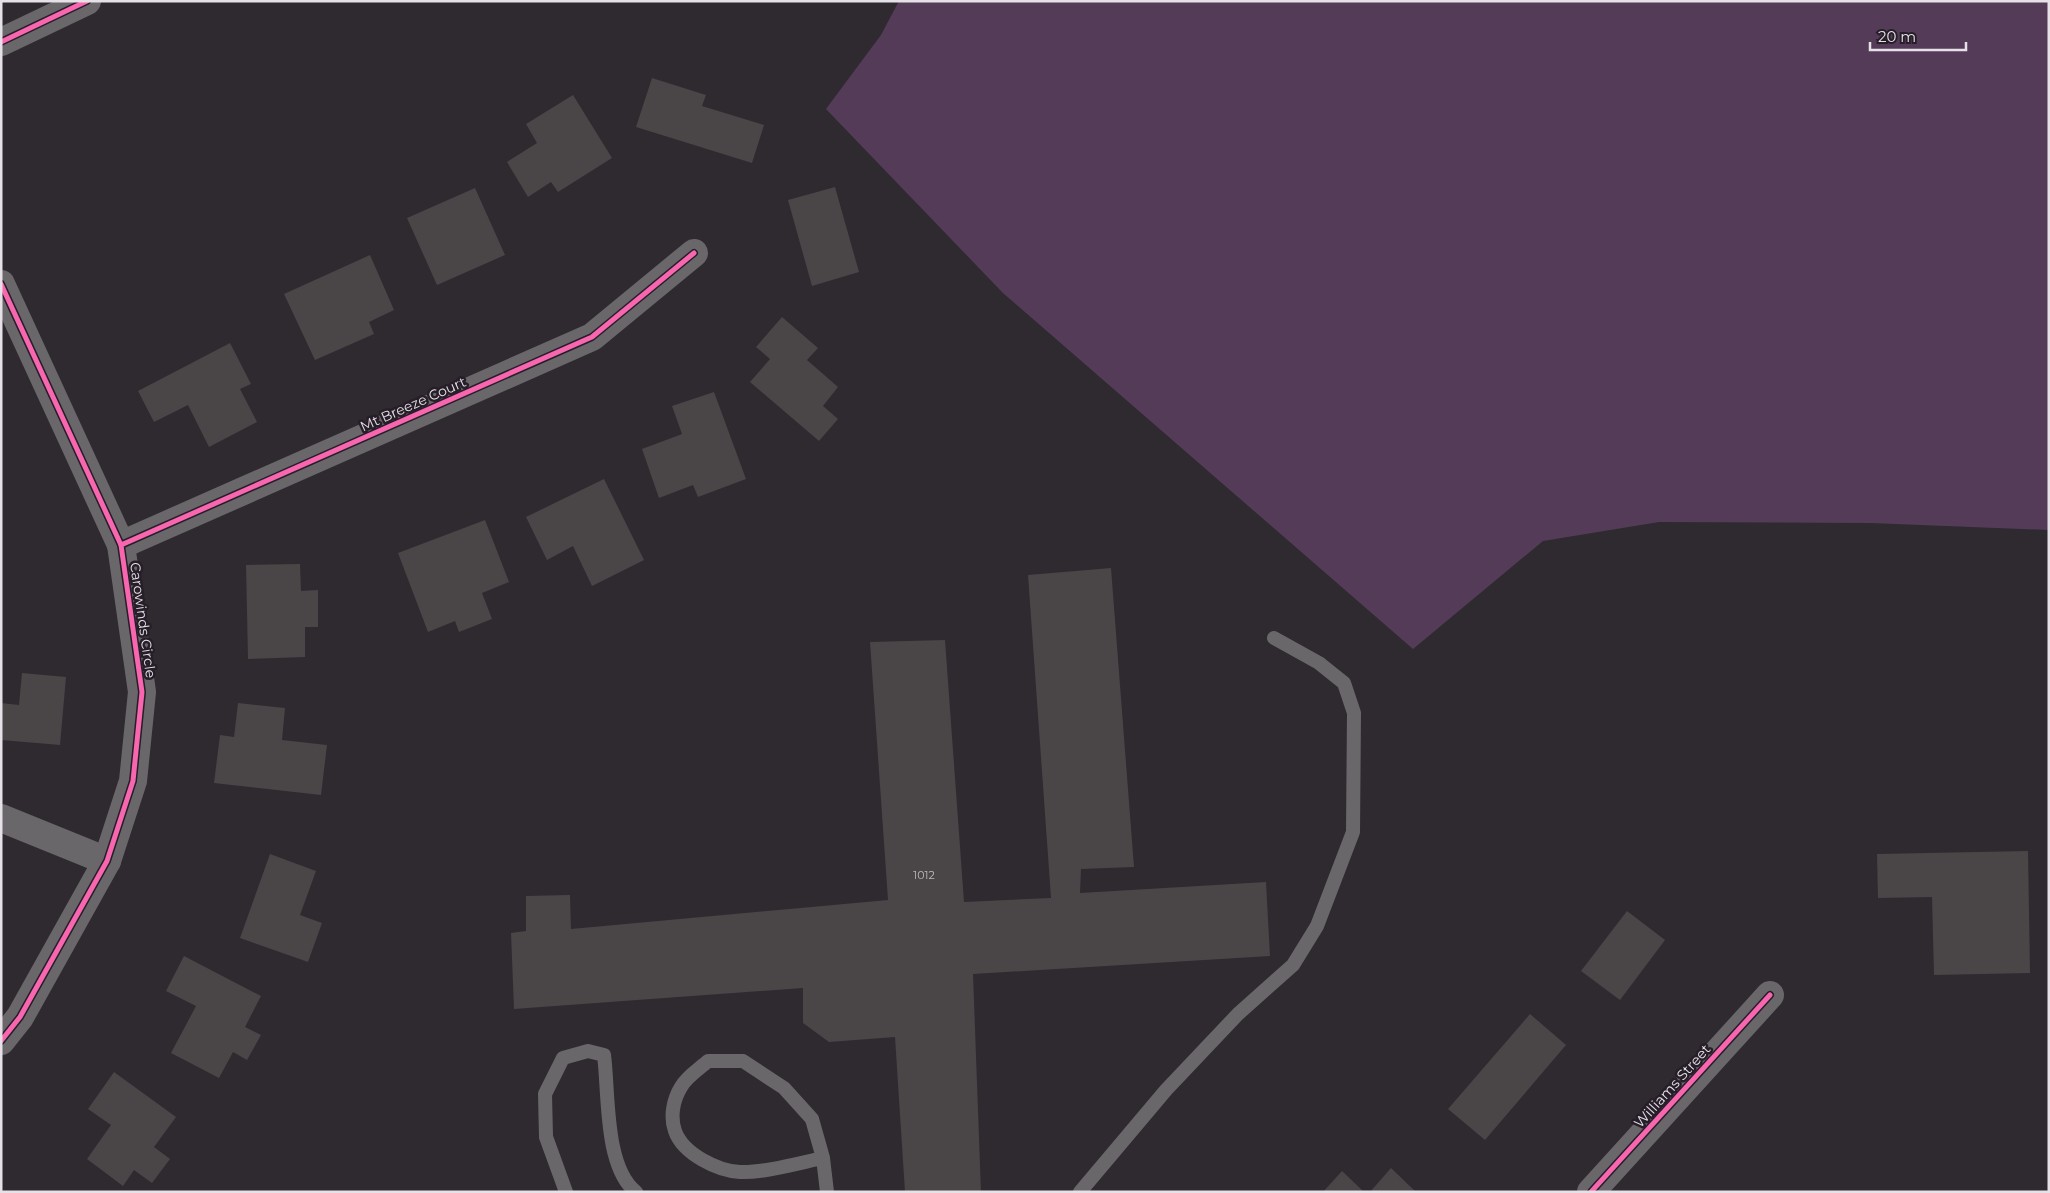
<svg xmlns="http://www.w3.org/2000/svg" width="2050" height="1193" font-family="Montserrat,sans-serif">
<rect width="100%" height="100%" fill="#2f2a30"/>
<polygon fill="#543c59" points="899,1 2049,1 2049,530 1871,523 1659,522 1543,541 1413,649 1003,293 826,109 881,35"/>
<g fill="#4a4547">
<polygon points="652,78 706,95 702,106 764,125 752,163 636,127"/>
<polygon points="573,95 612,158 558,192 551,182 528,197 507,162 537,143 526,124"/>
<polygon points="835,187 859,272 812,286 788,200"/>
<polygon points="475,188 505,255 437,285 407,218"/>
<polygon points="370,255 394,310 369,322 374,334 315,360 284,294"/>
<polygon points="782,317 818,348 807,360 838,387 823,406 838,419 819,441 750,382 770,359 756,347"/>
<polygon points="230,343 251,384 240,389 257,422 209,447 188,405 154,422 138,391"/>
<polygon points="714,392 746,479 698,497 693,485 659,498 642,449 682,434 672,406"/>
<polygon points="604,479 644,560 592,586 573,546 547,560 526,517"/>
<polygon points="485,520 509,582 482,593 492,619 459,632 455,621 428,632 398,553"/>
<polygon points="300,564 301,591 318,590 318,627 305,627 305,657 248,659 246,565"/>
<polygon points="1111,568 1134,867 1081,869 1080,893 1266,882 1270,956 973,974 981,1192 905,1192 895,1037 829,1042 803,1023 803,988 514,1009 511,933 526,931 526,896 570,895 571,929 888,900 870,642 945,640 964,902 1051,898 1028,575"/>
<polygon points="22,673 66,677 60,745 1,740 1,703 19,705"/>
<polygon points="238,703 285,708 282,740 327,745 321,795 214,783 220,735 234,737"/>
<polygon points="2028,851 2030,973 1934,975 1932,897 1878,898 1877,854"/>
<polygon points="270,854 316,871 300,915 322,923 308,962 240,938"/>
<polygon points="1627,911 1665,940 1620,1000 1581,971"/>
<polygon points="184,956 261,996 245,1027 261,1035 247,1060 233,1052 219,1078 171,1053 196,1006 166,991"/>
<polygon points="1530,1014 1566,1045 1485,1140 1448,1109"/>
<polygon points="114,1072 176,1117 154,1147 170,1159 152,1183 134,1170 123,1186 87,1159 111,1125 88,1109"/>
<polygon points="1391,1168 1416,1192 1370,1192"/>
<polygon points="1342,1171 1364,1192 1323,1192"/>
</g>
<g fill="none" stroke-linecap="round" stroke-linejoin="round">
<g stroke="#6a676b" stroke-width="14">
<path d="M823,1158C799,1163 764,1173 740,1172C718,1171 683,1154 675,1131C670,1117 673,1100 681,1087C686,1077 699,1069 708,1061H743L784,1088L812,1119L823,1158L827,1192"/>
<path d="M566,1192L546,1137L545,1094L563,1058L588,1051L604,1055C609,1092 604,1167 636,1192"/>
<polyline points="1080,1192 1166,1090 1238,1014 1293,965 1317,926 1353,832 1354,713 1344,683 1319,663 1274,638"/>
</g>
<g stroke="#6a676b" stroke-width="28">
<polyline points="1,42 87,1"/>
<polyline points="1,284 121,545 142,692 133,781 107,861 20,1017 1,1041"/>
<polyline points="121,545 592,337 694,253"/>
<polyline points="1,818 107,861"/>
<polyline points="1591,1192 1770,995"/>
</g>
<g stroke="#261e28" stroke-width="8">
<g id="cycleway">
<polyline points="1,42 87,1"/>
<polyline points="1,284 121,545 142,692 133,781 107,861 20,1017 1,1041"/>
<polyline points="121,545 592,337 694,253"/>
<polyline points="1591,1192 1770,995"/>
</g>
</g>
<use href="#cycleway" stroke="#f766af" stroke-width="5"/>
</g>
<g text-anchor="middle" stroke-width="5" stroke-linejoin="round" paint-order="stroke">
<g font-size="11" fill="#bfb9bf">
<text x="924" y="879">1012</text>
</g>
<g font-size="14" fill="#e6e0e7" stroke="#261e28">
<text transform="translate(413 404) rotate(-24)" y="5">Mt Breeze Court</text>
<text transform="translate(143 620) rotate(82)" y="5">Carowinds Circle</text>
<text transform="translate(1672 1086) rotate(-48)" y="5">Williams Street</text>
</g>
</g>
<rect width="2050" height="1193" fill="none" stroke="#e6e0e7" stroke-width="5"/>
<path d="M1870 42v8h96v-8" fill="none" stroke="#e6e0e7" stroke-width="2.5"/>
<text x="1878" y="42" font-size="15" fill="#e6e0e7" stroke="#261e28" stroke-width="4" paint-order="stroke">20 m</text>
</svg>
